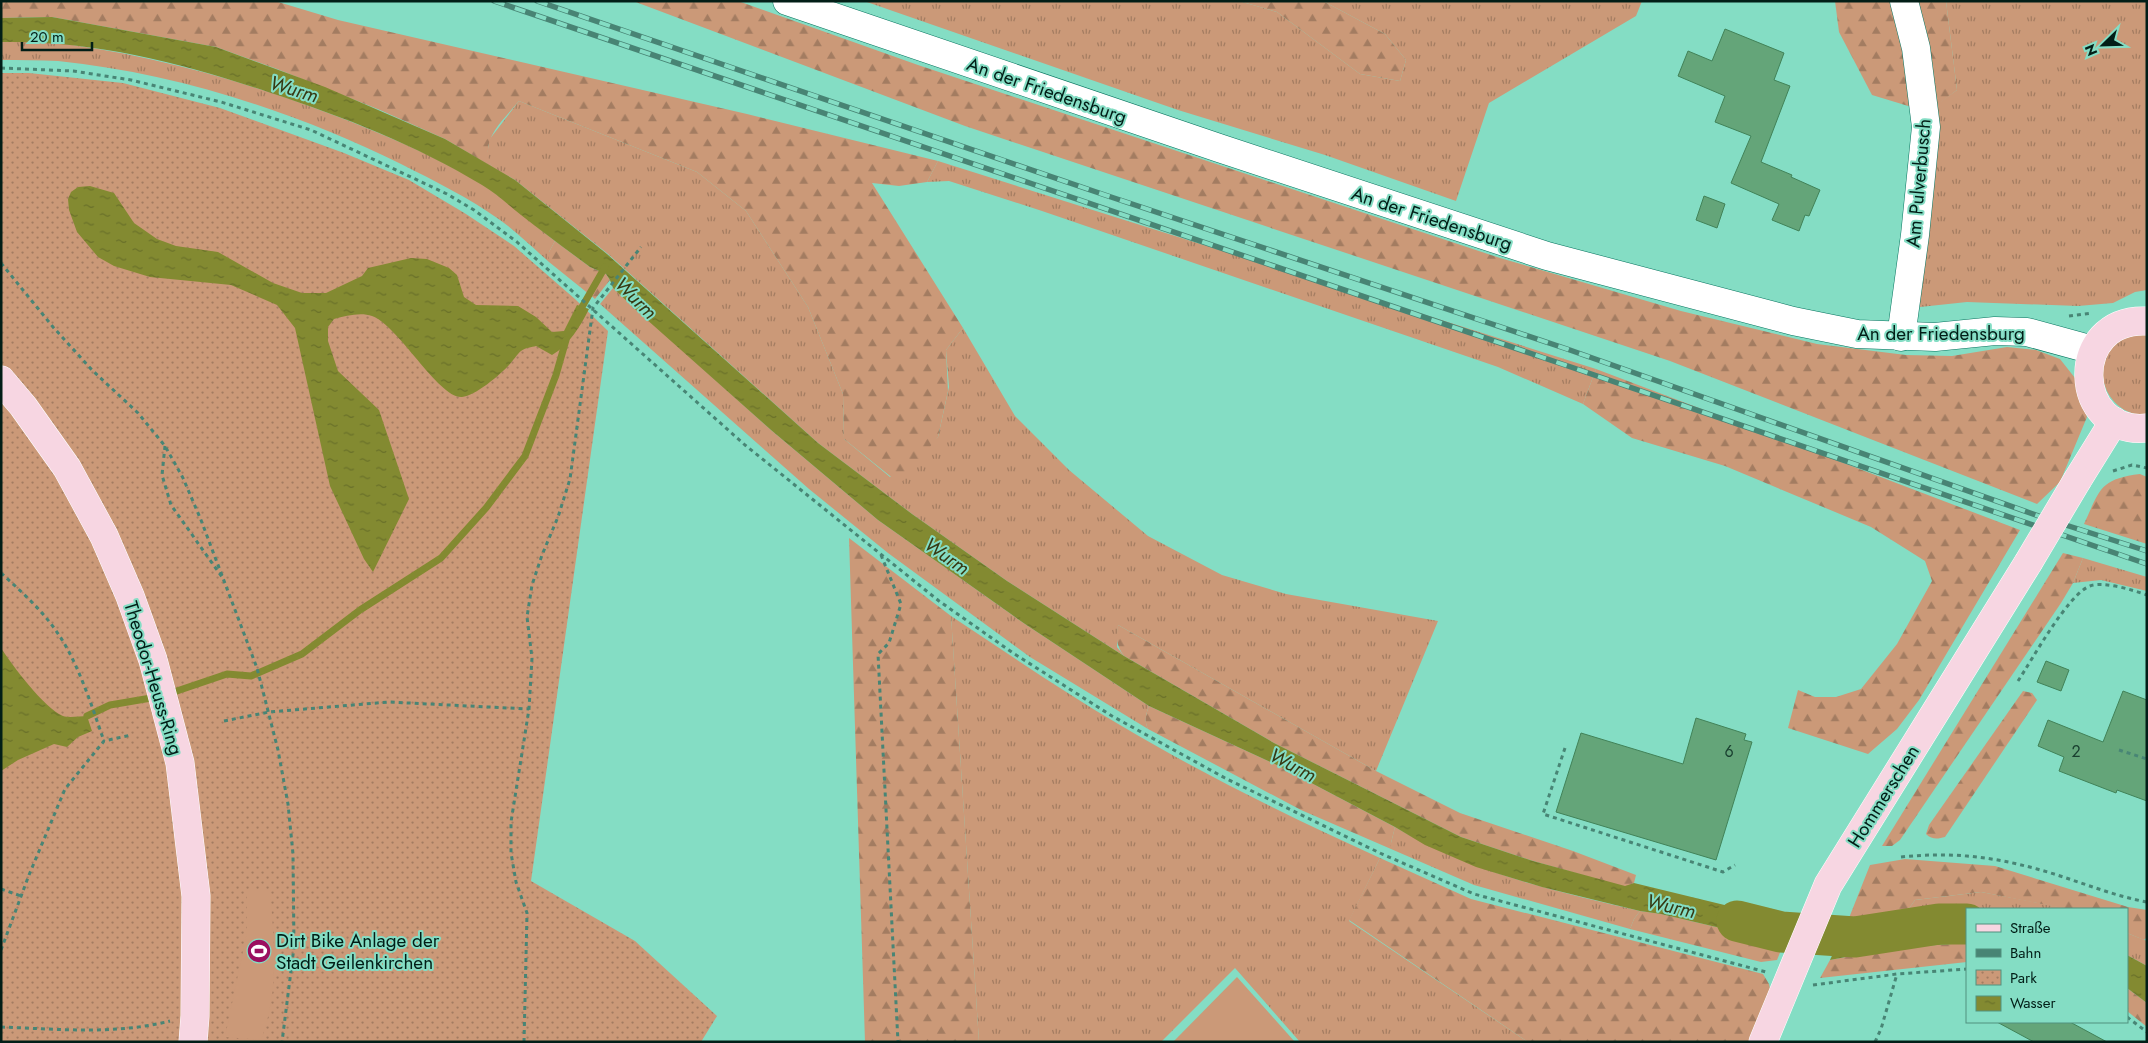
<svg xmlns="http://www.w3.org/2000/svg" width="2148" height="1043" font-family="Jost,sans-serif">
<defs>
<pattern id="grass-tufts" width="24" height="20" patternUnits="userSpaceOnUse" patternTransform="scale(1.25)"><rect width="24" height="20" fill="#cb9978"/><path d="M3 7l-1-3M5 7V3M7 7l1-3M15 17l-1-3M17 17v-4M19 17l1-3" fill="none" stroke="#a37c61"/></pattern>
<pattern id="forest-firs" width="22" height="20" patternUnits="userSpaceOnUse" patternTransform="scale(1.25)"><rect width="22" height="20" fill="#cb9978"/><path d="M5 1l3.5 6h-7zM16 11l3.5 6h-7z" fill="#a37c61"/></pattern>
<pattern id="park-dots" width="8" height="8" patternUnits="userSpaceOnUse" patternTransform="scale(1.25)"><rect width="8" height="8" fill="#cb9978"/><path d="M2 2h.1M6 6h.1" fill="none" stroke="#a37c61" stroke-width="1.8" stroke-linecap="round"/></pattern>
<pattern id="water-ripples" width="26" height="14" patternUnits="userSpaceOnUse" patternTransform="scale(1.25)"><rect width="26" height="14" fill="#838a31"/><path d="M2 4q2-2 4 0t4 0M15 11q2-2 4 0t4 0" fill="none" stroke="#697029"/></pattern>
</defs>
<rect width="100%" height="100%" fill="#84ddc4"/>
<g fill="url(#grass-tufts)">
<polygon points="864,1 1239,1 1277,12 1360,74 1400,81 1406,60 1385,34 1323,1 1642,1 1636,16 1489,103 1456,201 1325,155 1178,110"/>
<polygon points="1946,1 2147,1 2147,290 2135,292 2113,303 2078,306 1967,302 1920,307 1917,299 1936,105 1957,90"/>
<path d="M42,41C141,52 235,78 328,113C381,133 434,155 483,185C508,201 531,223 555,241L549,252V262C533,248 517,232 500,220C469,198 435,181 401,164C296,112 176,73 58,61C39,60 20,60 1,60V42Z"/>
<polygon points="519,101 697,172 746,211 808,307 843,394 844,439 890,477 938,437 949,387 946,350 963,328 1015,416 1069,470 1148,536 1222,575 1286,594 1438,621 1376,771 1118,625 1117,647 1124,656 1007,581 912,514 818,443 608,254 515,180 492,167 487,158 489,140"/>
<polygon points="938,161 1596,369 1583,404 1498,367 1042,211 949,181 927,182"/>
<path d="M613,288L771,430L878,520L1025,624L1149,706C1146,714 1144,721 1148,729L1030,657L888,553L809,489L600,304Z"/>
<path d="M2147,334V416C2098,414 2087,351 2127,337C2133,335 2141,335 2147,334Z"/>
<polygon points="2083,558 2147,577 2147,591 2101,580 2073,583"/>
<path d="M951,616C1007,653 1062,691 1120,725C1204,775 1292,818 1380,858L1349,921L1528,1042H1300L1235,968L1161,1042H979Z"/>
<path d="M1395,827C1471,873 1556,891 1640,911L1634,919L1630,929L1474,885L1391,849V843Z"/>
<polygon points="1981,892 2065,908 2067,909 1967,909 1967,911 1949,911 1903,917 1915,900"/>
<polygon points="2127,933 2147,941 2147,966 2127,955"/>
</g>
<g fill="url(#forest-firs)">
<path d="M1,1H275L338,20L747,114L938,161L927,182L899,186L872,183L963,328L946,350L948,391L938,437L900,484L844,439L843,394L808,307L746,211L697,172L519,101C503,121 478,140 492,167L445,139L380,110L277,69L216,47L52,17L1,18Z"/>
<polygon points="633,1 738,1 918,65 1500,258 1681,311 1817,344 1906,355 1952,356 2007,347 2036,350 2060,359 2075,378 2087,417 2060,482 2037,504 1670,361 965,126"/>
<polygon points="1239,1 1323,1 1385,34 1406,60 1400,81 1360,74 1277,12"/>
<polygon points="1835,1 1946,1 1957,90 1928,112 1872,95 1839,32"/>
<polygon points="555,241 590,267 606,274 610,280 595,299 549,262 549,252"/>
<polygon points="1596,369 2020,530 1919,700 1897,729 1868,754 1788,728 1798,690 1815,697 1836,697 1861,689 1897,644 1932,581 1925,561 1871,527 1725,466 1632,438 1583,404"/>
<path d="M2140,474L2147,477V544L2084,524C2100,490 2099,479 2140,474Z"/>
<polygon points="849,538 951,616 979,1042 865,1042"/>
<polygon points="2063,553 2083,558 2073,583 2061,603 1900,840 1892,846 1882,846"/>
<path d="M1118,625L1376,771L1460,813L1573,851L1636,875L1634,883L1625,887L1533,861L1461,837L1274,743L1124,656C1116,645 1116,638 1118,625Z"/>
<path d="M2023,691L2032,693L2037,700L1945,837C1938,839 1932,840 1926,834L1929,825Z"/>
<path d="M1149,706L1279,766L1395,827L1391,843V849L1301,810L1148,729C1144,721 1146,714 1149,706Z"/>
<polygon points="1380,858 1471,899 1763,974 1769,984 1771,994 1753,1042 1528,1042 1349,920"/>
<polygon points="1905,859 1995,866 2128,907 2147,910 2147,937 2144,940 2127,933 2127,909 2067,909 1981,892 1915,900 1903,917 1845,928 1870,865"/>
<polygon points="1640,911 1661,914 1784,943 1777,960 1761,962 1630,929 1634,919"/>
<polygon points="1967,943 1967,962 1820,978 1830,960 1892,948"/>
<polygon points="2127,988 2147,1003 2147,1027 2127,1011"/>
</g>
<polygon fill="url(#park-dots)" points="1,73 29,73 123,83 220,108 344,153 409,180 466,214 514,246 575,299 608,331 531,881 635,941 717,1016 701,1042 1,1042"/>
<g fill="#cb9978">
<path d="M247,890H270C274,944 280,988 261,1040L225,1037L247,932Z"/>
<polygon points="1237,977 1295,1042 1173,1042"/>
</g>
<g fill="url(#water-ripples)">
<path d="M52,17L216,47L325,87L445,139L515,180L607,254L818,443L912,514L1007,581L1124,656L1274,743L1461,837L1533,861L1625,886L1634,883L1798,923L1784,943L1661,914L1640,911L1542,887L1476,867L1425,845L1395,827L1279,766L1149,706L1025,624L878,520L771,430L636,310L613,288L610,280L606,274L590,267C567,250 544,233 521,215C508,205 496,193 482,185C416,145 344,117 271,93C182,63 95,40 1,42V18Z"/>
<path d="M90,186L114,193L134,223L157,239L176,246L218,252L273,283L302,293H326L362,276L368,268L411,258L427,259L449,268L457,275L464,297L476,305L518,306L536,317L552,332L564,331L577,305L589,309C580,327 569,345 552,355L536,346C532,347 525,348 521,351C517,354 513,361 509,365C500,375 475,396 462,397C439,399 398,325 372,316C360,312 346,316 334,319L328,327V341L338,371L379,410L409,499L373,572L364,559L330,486L295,328L277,305L231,285L150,277L114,266L98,257L77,232L69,210L68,199L71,192L78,187Z"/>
<path d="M1,648C12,665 45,709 63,716C69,718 80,716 87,716L92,731L78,737L67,747L54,744L18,760L1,771Z"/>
<polygon points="1949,911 1967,911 1967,943 1892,948 1830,960 1845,928 1903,917"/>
<polygon points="2127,955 2147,966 2147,1003 2127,988"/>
</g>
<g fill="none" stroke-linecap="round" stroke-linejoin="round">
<g stroke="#838a31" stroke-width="7">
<polyline points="578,314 605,267"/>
<polyline points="168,694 227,674 251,676 302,654 360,610 441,558 486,508 525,456 556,375 566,340"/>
<polyline points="87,716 110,705 157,697"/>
</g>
<polyline stroke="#838a31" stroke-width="41" points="1737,921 1781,932 1855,937 1939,924 1967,924"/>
</g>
<g fill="#64a579" stroke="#418258">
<polygon points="1725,29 1784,53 1774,80 1790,86 1761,162 1792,175 1791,177 1820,190 1809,216 1805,215 1799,231 1772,220 1779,204 1731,183 1751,136 1715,122 1725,96 1678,76 1688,51 1712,61"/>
<polygon points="1704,196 1725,204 1717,228 1696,220"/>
<polygon points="2046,661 2069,670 2061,691 2037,682"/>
<polygon points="2123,691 2147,700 2147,801 2117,790 2116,793 2059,771 2064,757 2038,746 2048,720 2103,742"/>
<polygon points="1696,718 1746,734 1744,740 1752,742 1716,860 1556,812 1581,733 1683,764"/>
<polygon points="1997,1022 2070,1022 2107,1042 2034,1042"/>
</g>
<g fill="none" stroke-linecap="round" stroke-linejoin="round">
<g stroke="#05735e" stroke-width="29">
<g id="minor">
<polyline points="787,1 1219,148 1547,256 1793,321 1857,334 1935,337 1995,331 2027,332 2093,350"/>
<polyline points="1901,337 1915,235 1926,127 1916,48 1904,1"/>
</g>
</g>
<g stroke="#fff" stroke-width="29">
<g id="major">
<path d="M2147,321C2067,317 2072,436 2147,428"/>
<polyline points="1,380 23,406 67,468 104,536 130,596 153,660 180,763 196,896 195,1016 193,1042"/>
<polyline points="2078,479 2114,421"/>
<polyline points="1763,1042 1828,885 2028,563"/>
</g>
</g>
<g stroke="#488575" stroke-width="3" stroke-dasharray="4 4" stroke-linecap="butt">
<polyline points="1,68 73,71 131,80 221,102 311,130 447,194 474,210 517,242 745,445 939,601 1013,653 1112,716 1225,778 1382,854 1474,894 1766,972"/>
<polyline points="1,263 53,327 92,370 138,413 165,446 183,478 201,520 257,668 278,750 288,804 293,854 294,947 282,1042"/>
<polyline points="2069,316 2092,313"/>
<polyline points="165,446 162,475 171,505 222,577"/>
<polyline points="2113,471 2132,465 2147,468"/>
<polyline points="881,555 901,604 889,643 878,654 898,1042"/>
<path d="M1,573C22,592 43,611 59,635C79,665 92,707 104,741"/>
<path d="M2018,681C2032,660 2068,594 2090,586C2104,581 2133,590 2147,595"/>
<polyline points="224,721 269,712 389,702 529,709"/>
<polyline points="1565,748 1543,814 1723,872 1735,865"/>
<polyline points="2119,750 2147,759"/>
<path d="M1901,857C1949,852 1990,856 2037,869C2074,879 2109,895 2147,902"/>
<polyline points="1,889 21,896"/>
<polyline points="1,950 29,875 65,789 104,741 131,735"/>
<polyline points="1813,985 1897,974 1967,969"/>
<polyline points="2127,1017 2147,1032"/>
<path d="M1,1027C57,1029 115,1035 170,1021"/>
<polyline points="524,1042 527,913 516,882 511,853 511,822 529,709 532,658 527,617 532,585 542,555 558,517 570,479 593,308 641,247"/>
<polyline points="1875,1042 1881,1029 1897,974"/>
</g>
<use href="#minor" stroke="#fff" stroke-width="28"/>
<use href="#major" stroke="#f7d6e2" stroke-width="28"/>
<g stroke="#488474" stroke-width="5.5">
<g id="rail">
<polyline points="494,1 1565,365 2147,564"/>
<polyline points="537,1 1105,195 1567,349 2050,520 2147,551"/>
</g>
</g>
<use href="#rail" stroke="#84ddc4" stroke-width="4" stroke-dasharray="11" stroke-linecap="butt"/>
<g stroke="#fff" stroke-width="29" stroke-linecap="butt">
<polyline id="major-bridge" points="2028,563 2078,479"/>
</g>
<use href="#major-bridge" stroke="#f7d6e2" stroke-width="28"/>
</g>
<defs>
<g id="stadium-disc" transform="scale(1.25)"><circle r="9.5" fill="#9b0f5f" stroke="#84ddc4"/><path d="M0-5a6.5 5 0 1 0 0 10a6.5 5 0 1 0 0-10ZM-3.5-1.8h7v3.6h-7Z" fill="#fff"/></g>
</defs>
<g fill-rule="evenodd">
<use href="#stadium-disc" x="259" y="951"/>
</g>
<g text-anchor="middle" stroke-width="4" stroke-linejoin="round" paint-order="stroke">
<g font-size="16" fill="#1a4030">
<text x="1729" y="757">6</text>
<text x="2076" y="757">2</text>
</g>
<g font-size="19" fill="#021e17" stroke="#84ddc4">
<text transform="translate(1047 90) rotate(19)" y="7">An der Friedensburg</text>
<text transform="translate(1918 183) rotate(-85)" y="7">Am Pulverbusch</text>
<text transform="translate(1432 218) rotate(18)" y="7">An der Friedensburg</text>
<text x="1941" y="340">An der Friedensburg</text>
<text transform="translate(154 678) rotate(73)" y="7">Theodor-Heuss-Ring</text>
<text transform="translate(1883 796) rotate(-58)" y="7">Hommerschen</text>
</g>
<g font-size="19" fill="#021e17" stroke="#84ddc4" text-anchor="start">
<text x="276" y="947">Dirt Bike Anlage der<tspan x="276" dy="22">Stadt Geilenkirchen</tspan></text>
</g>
<g font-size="20" font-style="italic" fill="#363913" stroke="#84ddc4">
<text transform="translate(294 89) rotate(17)" y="7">Wurm</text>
<text transform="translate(636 298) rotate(45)" y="7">Wurm</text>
<text transform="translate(947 556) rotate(35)" y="7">Wurm</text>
<text transform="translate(1293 765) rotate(28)" y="7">Wurm</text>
<text transform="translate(1671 906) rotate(13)" y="7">Wurm</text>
</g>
</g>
<rect width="2148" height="1043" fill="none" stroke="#021e17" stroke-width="5"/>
<rect x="1966" y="908" width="162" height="115" fill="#84ddc4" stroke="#50917f"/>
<rect x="1976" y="924" width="25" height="8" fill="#f7d6e2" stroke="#50917f"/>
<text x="2010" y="933" font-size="15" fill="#021e17">Straße</text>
<rect x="1976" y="949" width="25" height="8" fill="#488474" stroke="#50917f"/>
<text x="2010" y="958" font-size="15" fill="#021e17">Bahn</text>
<rect x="1976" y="970" width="25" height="15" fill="url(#park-dots)" stroke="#50917f"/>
<text x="2010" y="983" font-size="15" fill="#021e17">Park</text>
<rect x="1976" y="996" width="25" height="15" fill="url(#water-ripples)" stroke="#50917f"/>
<text x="2010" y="1008" font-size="15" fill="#021e17">Wasser</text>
<g transform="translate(2103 45) rotate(247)" stroke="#84ddc4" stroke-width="4" paint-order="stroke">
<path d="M0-4L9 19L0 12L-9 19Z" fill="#021e17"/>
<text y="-8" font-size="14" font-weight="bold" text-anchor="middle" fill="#021e17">N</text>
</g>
<path d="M22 42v8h70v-8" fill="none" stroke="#021e17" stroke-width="2.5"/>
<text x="30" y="42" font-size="15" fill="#021e17" stroke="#84ddc4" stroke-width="4" paint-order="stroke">20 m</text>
</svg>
